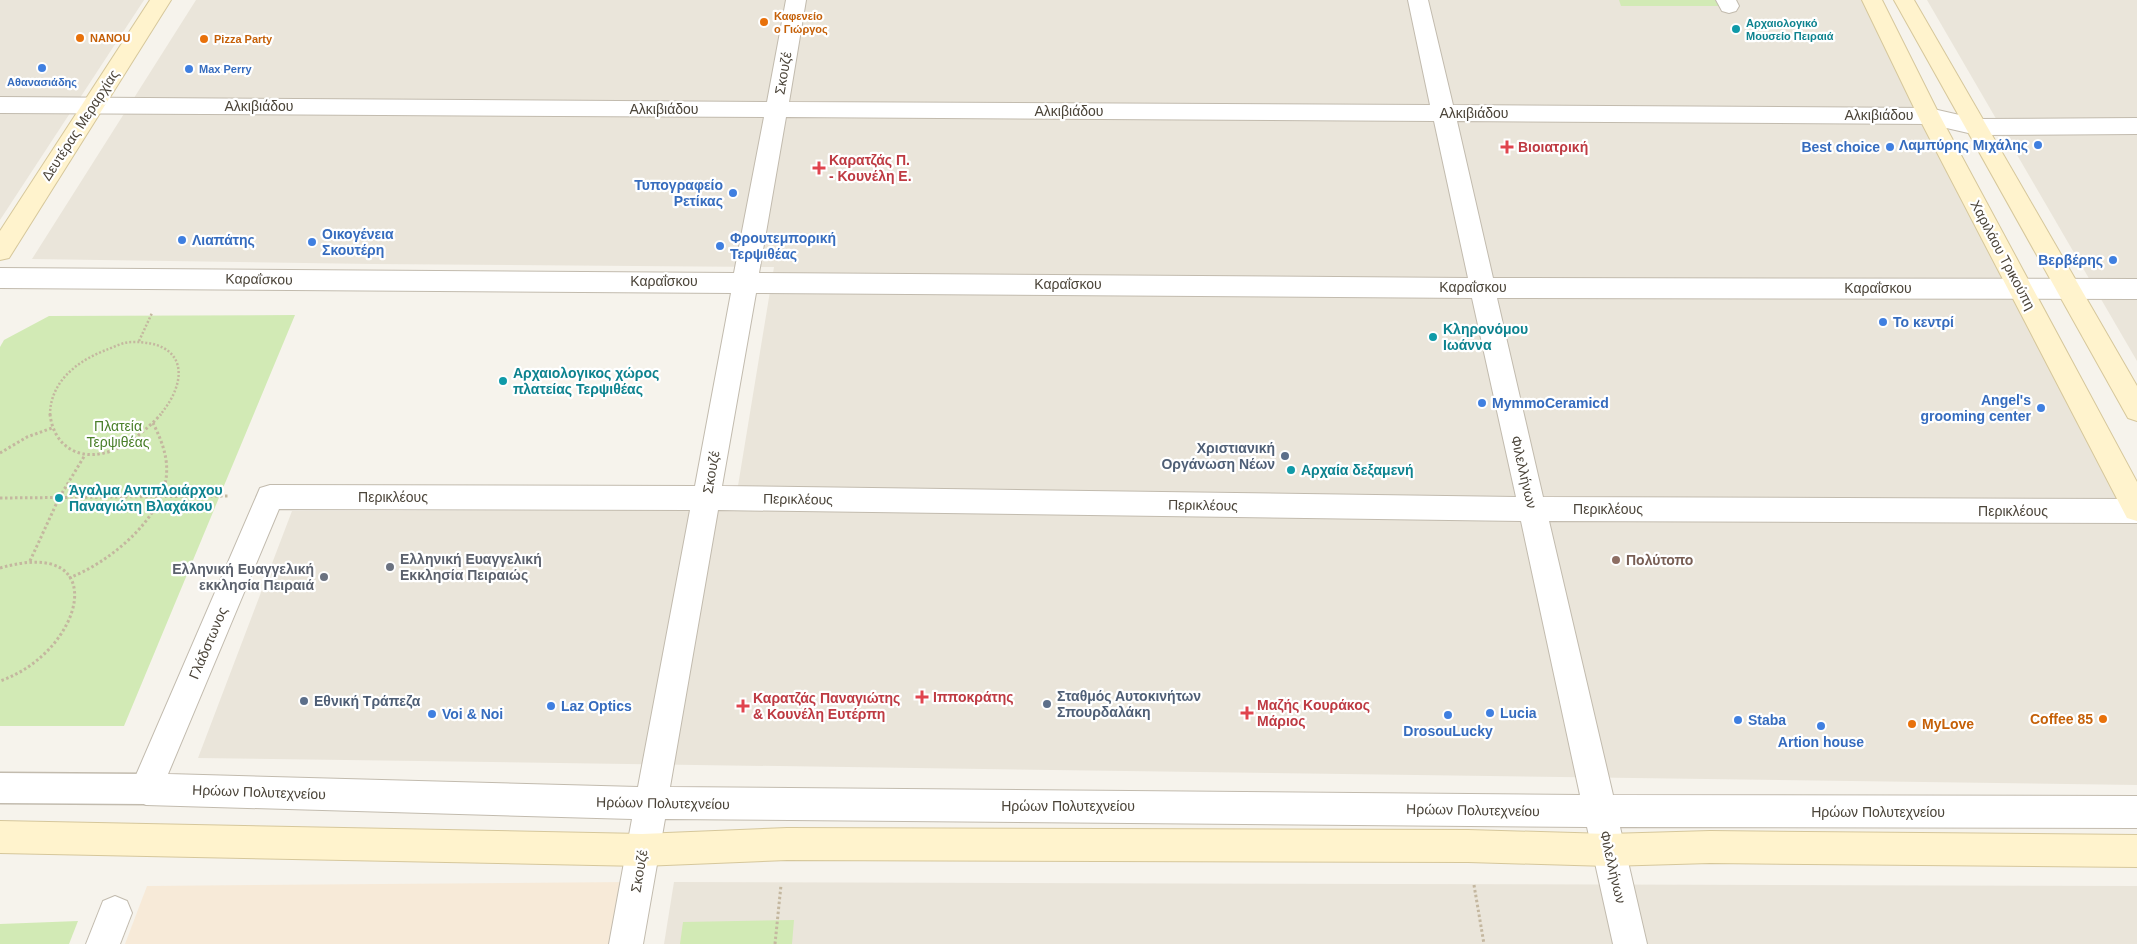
<svg xmlns="http://www.w3.org/2000/svg" width="2137" height="944" font-family="Helvetica,sans-serif">
<rect width="100%" height="100%" fill="#f6f3ec"/>
<g fill="#eae5da">
<polygon points="0,0 144,0 0,220"/>
<polygon points="196,0 1862,0 2137,518 2137,785 198,758 292,511 734,510 774,267 373,264 32,259"/>
<polygon points="1927,0 2137,0 2137,361"/>
<polygon points="674,882 2137,886 2137,944 664,944"/>
</g>
<polygon fill="#f7ead8" points="630,882 619,944 125,944 147,886"/>
<g fill="#d2eab5">
<polygon points="1619,0 1733,0 1736,6 1621,6"/>
<polygon points="295,315 124,726 0,726 0,347 4,340 49,316"/>
<polygon points="794,920 792,944 680,944 683,922"/>
<polygon points="78,921 69,944 0,944 0,924"/>
</g>
<g fill="none" stroke-linecap="round" stroke-linejoin="round">
<g stroke="#c2bbae" stroke-width="3">
<polygon id="lane" points="0,773 146,774 157,778 161,789 157,800 146,804 0,803"/>
</g>
<g stroke="#c2bbae" stroke-width="2">
<g id="street">
<path d="M786,0H806L789,102L1430,105L1408,0H1428L1453,105L1929,108L1977,119L2137,118V134L1977,135L1929,124L1457,121L1493,278L2137,279V299L1497,298L1543,497L2137,499V523L1549,521L1613,795L2137,796V828L1620,827L1647,944H1613L1587,827L665,819L643,944H609L632,819L146,805L135,800L130,789L260,488L270,485L695,486L731,293L0,288V268L734,273L764,117L0,113V97L767,102ZM786,117L1434,121L1468,278L759,273ZM756,293L1472,298L1516,497L722,486ZM279,509L690,510L638,787L168,774ZM718,510L1521,521L1580,795L670,787Z"/>
<polygon points="1716,0 1736,0 1739,6 1736,11 1729,13 1722,11"/>
<polygon points="115,896 127,901 132,913 120,944 86,944 103,901"/>
</g>
</g>
<g stroke="#d6c79b" stroke-width="2">
<g id="secondary">
<polygon points="150,0 171,0 9,258 0,260 0,231"/>
<polygon points="1862,0 1882,0 1940,116 2137,482 2137,521 2127,518 1918,116"/>
<polygon points="1894,0 1914,0 2137,386 2137,421 2128,418"/>
<polygon points="0,821 642,834 787,828 1468,830 1608,834 1710,831 2137,835 2137,867 1710,863 1608,866 1468,862 787,860 642,866 0,853"/>
</g>
</g>
<g stroke="#c4b79f" stroke-width="2.5" stroke-dasharray="2 2" stroke-linecap="butt">
<polyline points="139,341 152,313"/>
<path d="M50,415C50,382 77,361 106,350C114,347 123,342 132,342C186,341 190,379 160,415"/>
</g>
<g stroke="#c4b79f" stroke-width="3" stroke-dasharray="2.5 2.5" stroke-linecap="butt">
<path d="M50,414C53,443 75,460 104,453C124,449 148,429 161,414"/>
<polyline points="0,453 27,437 52,428"/>
<polyline points="0,498 229,496"/>
<polyline points="30,561 59,498 85,455"/>
<path d="M0,568C114,535 84,652 0,681"/>
<path d="M69,578C108,563 159,522 166,479C169,459 162,441 153,423"/>
<polyline points="1474,885 1484,944"/>
<polyline points="775,944 781,885"/>
</g>
<use href="#lane" fill="#fff" fill-rule="evenodd"/>
<use href="#street" fill="#fff" fill-rule="evenodd"/>
<use href="#secondary" fill="#fff3cd" fill-rule="evenodd"/>
</g>
<g fill="#e8710a" stroke="#fff" stroke-width="2">
<circle cx="764" cy="22" r="5"/>
<circle cx="80" cy="38" r="5"/>
<circle cx="204" cy="39" r="5"/>
<circle cx="2103" cy="719" r="5"/>
<circle cx="1912" cy="724" r="5"/>
</g>
<g fill="#0f9aa8" stroke="#fff" stroke-width="2">
<circle cx="1736" cy="29" r="5"/>
<circle cx="1433" cy="337" r="5"/>
<circle cx="503" cy="381" r="5"/>
<circle cx="1291" cy="470" r="5"/>
<circle cx="59" cy="498" r="5"/>
</g>
<g fill="#3f7fe0" stroke="#fff" stroke-width="2">
<circle cx="42" cy="68" r="5"/>
<circle cx="189" cy="69" r="5"/>
<circle cx="2038" cy="145" r="5"/>
<circle cx="1890" cy="147" r="5"/>
<circle cx="733" cy="193" r="5"/>
<circle cx="182" cy="240" r="5"/>
<circle cx="312" cy="242" r="5"/>
<circle cx="720" cy="246" r="5"/>
<circle cx="2113" cy="260" r="5"/>
<circle cx="1883" cy="322" r="5"/>
<circle cx="1482" cy="403" r="5"/>
<circle cx="2041" cy="408" r="5"/>
<circle cx="551" cy="706" r="5"/>
<circle cx="1490" cy="713" r="5"/>
<circle cx="432" cy="714" r="5"/>
<circle cx="1448" cy="715" r="5"/>
<circle cx="1738" cy="720" r="5"/>
<circle cx="1821" cy="726" r="5"/>
</g>
<g fill="#e0444e" stroke="#fff" stroke-width="2">
<path d="M1504.5 139.5h5v5h5v5h-5v5h-5v-5h-5v-5h5z"/>
<path d="M816.5 160.5h5v5h5v5h-5v5h-5v-5h-5v-5h5z"/>
<path d="M919.5 689.5h5v5h5v5h-5v5h-5v-5h-5v-5h5z"/>
<path d="M740.5 698.5h5v5h5v5h-5v5h-5v-5h-5v-5h5z"/>
<path d="M1244.5 705.5h5v5h5v5h-5v5h-5v-5h-5v-5h5z"/>
</g>
<g fill="#5c6f8a" stroke="#fff" stroke-width="2">
<circle cx="1285" cy="456" r="5"/>
<circle cx="304" cy="701" r="5"/>
<circle cx="1047" cy="704" r="5"/>
</g>
<circle fill="#8d6e63" stroke="#fff" stroke-width="2" cx="1616" cy="560" r="5"/>
<g fill="#6b7280" stroke="#fff" stroke-width="2">
<circle cx="390" cy="567" r="5"/>
<circle cx="324" cy="577" r="5"/>
</g>
<g text-anchor="middle" stroke-width="4.5" stroke-linejoin="round" paint-order="stroke">
<g font-size="11" font-weight="bold" fill="#c56008" stroke="#fff" text-anchor="start">
<text x="774" y="20">Καφενείο<tspan x="774" dy="13">ο Γιώργος</tspan></text>
<text x="90" y="42">NANOU</text>
<text x="214" y="43">Pizza Party</text>
</g>
<g font-size="11" font-weight="bold" fill="#0d838f" stroke="#fff" text-anchor="start">
<text x="1746" y="27">Αρχαιολογικό<tspan x="1746" dy="13">Μουσείο Πειραιά</tspan></text>
</g>
<g font-size="11" font-weight="bold" fill="#366cbe" stroke="#fff" text-anchor="start">
<text x="199" y="73">Max Perry</text>
<text x="42" y="86" text-anchor="middle">Αθανασιάδης</text>
</g>
<g font-size="14" fill="#4b4439" stroke="#fff">
<text transform="translate(783 73) rotate(-80)" y="5">Σκουζέ</text>
<text x="259" y="111">Αλκιβιάδου</text>
<text x="664" y="114">Αλκιβιάδου</text>
<text x="1069" y="116">Αλκιβιάδου</text>
<text x="1474" y="118">Αλκιβιάδου</text>
<text x="1879" y="120">Αλκιβιάδου</text>
<text transform="translate(80 125) rotate(-57)" y="5">Δευτέρας Μεραρχίας</text>
<text transform="translate(2003 255) rotate(62)" y="5">Χαριλάου Τρικούπη</text>
<text transform="translate(259 279) rotate(1)" y="5">Καραΐσκου</text>
<text x="664" y="286">Καραΐσκου</text>
<text x="1068" y="289">Καραΐσκου</text>
<text x="1473" y="292">Καραΐσκου</text>
<text x="1878" y="293">Καραΐσκου</text>
<text transform="translate(711 472) rotate(-80)" y="5">Σκουζέ</text>
<text transform="translate(1524 472) rotate(77)" y="5">Φιλελλήνων</text>
<text x="393" y="502">Περικλέους</text>
<text transform="translate(798 499) rotate(1)" y="5">Περικλέους</text>
<text transform="translate(1203 505) rotate(1)" y="5">Περικλέους</text>
<text x="1608" y="514">Περικλέους</text>
<text x="2013" y="516">Περικλέους</text>
<text transform="translate(208 643) rotate(-67)" y="5">Γλάδστωνος</text>
<text transform="translate(259 792) rotate(2)" y="5">Ηρώων Πολυτεχνείου</text>
<text transform="translate(663 803) rotate(1)" y="5">Ηρώων Πολυτεχνείου</text>
<text x="1068" y="811">Ηρώων Πολυτεχνείου</text>
<text transform="translate(1473 810) rotate(1)" y="5">Ηρώων Πολυτεχνείου</text>
<text x="1878" y="817">Ηρώων Πολυτεχνείου</text>
<text transform="translate(1613 867) rotate(77)" y="5">Φιλελλήνων</text>
<text transform="translate(639 871) rotate(-80)" y="5">Σκουζέ</text>
</g>
<g font-size="14" font-weight="bold" fill="#366cbe" stroke="#fff" text-anchor="start">
<text x="2028" y="150" text-anchor="end">Λαμπύρης Μιχάλης</text>
<text x="1880" y="152" text-anchor="end">Best choice</text>
<text x="723" y="190" text-anchor="end">Τυπογραφείο<tspan x="723" dy="16">Ρετίκας</tspan></text>
<text x="322" y="239">Οικογένεια<tspan x="322" dy="16">Σκουτέρη</tspan></text>
<text x="730" y="243">Φρουτεμπορική<tspan x="730" dy="16">Τερψιθέας</tspan></text>
<text x="192" y="245">Λιαπάτης</text>
<text x="2103" y="265" text-anchor="end">Βερβέρης</text>
<text x="1893" y="327">Το κεντρί</text>
<text x="2031" y="405" text-anchor="end">Angel's<tspan x="2031" dy="16">grooming center</tspan></text>
<text x="1492" y="408">MymmoCeramicd</text>
<text x="561" y="711">Laz Optics</text>
<text x="1500" y="718">Lucia</text>
<text x="442" y="719">Voi &amp; Noi</text>
<text x="1748" y="725">Staba</text>
<text x="1448" y="736" text-anchor="middle">DrosouLucky</text>
<text x="1821" y="747" text-anchor="middle">Artion house</text>
</g>
<g font-size="14" font-weight="bold" fill="#be3a42" stroke="#fff" text-anchor="start">
<text x="1518" y="152">Βιοιατρική</text>
<text x="829" y="165">Καρατζάς Π.<tspan x="829" dy="16">- Κουνέλη Ε.</tspan></text>
<text x="933" y="702">Ιπποκράτης</text>
<text x="753" y="703">Καρατζάς Παναγιώτης<tspan x="753" dy="16">&amp; Κουνέλη Ευτέρπη</tspan></text>
<text x="1257" y="710">Μαζής Κουράκος<tspan x="1257" dy="16">Μάριος</tspan></text>
</g>
<g font-size="14" font-weight="bold" fill="#0d838f" stroke="#fff" text-anchor="start">
<text x="1443" y="334">Κληρονόμου<tspan x="1443" dy="16">Ιωάννα</tspan></text>
<text x="513" y="378">Αρχαιολογικος χώρος<tspan x="513" dy="16">πλατείας Τερψιθέας</tspan></text>
<text x="1301" y="475">Αρχαία δεξαμενή</text>
<text x="69" y="495">Άγαλμα Αντιπλοιάρχου<tspan x="69" dy="16">Παναγιώτη Βλαχάκου</tspan></text>
</g>
<g font-size="14" fill="#4a7f2a" stroke="#fff">
<text x="118" y="431">Πλατεία<tspan x="118" dy="16">Τερψιθέας</tspan></text>
</g>
<g font-size="14" font-weight="bold" fill="#4e5e75" stroke="#fff" text-anchor="start">
<text x="1275" y="453" text-anchor="end">Χριστιανική<tspan x="1275" dy="16">Οργάνωση Νέων</tspan></text>
<text x="1057" y="701">Σταθμός Αυτοκινήτων<tspan x="1057" dy="16">Σπουρδαλάκη</tspan></text>
<text x="314" y="706">Εθνική Τράπεζα</text>
</g>
<g font-size="14" font-weight="bold" fill="#5b616d" stroke="#fff" text-anchor="start">
<text x="400" y="564">Ελληνική Ευαγγελική<tspan x="400" dy="16">Εκκλησία Πειραιώς</tspan></text>
<text x="314" y="574" text-anchor="end">Ελληνική Ευαγγελική<tspan x="314" dy="16">εκκλησία Πειραιά</tspan></text>
</g>
<g font-size="14" font-weight="bold" fill="#785e54" stroke="#fff" text-anchor="start">
<text x="1626" y="565">Πολύτοπο</text>
</g>
<g font-size="14" font-weight="bold" fill="#c56008" stroke="#fff" text-anchor="end">
<text x="2093" y="724">Coffee 85</text>
<text x="1922" y="729" text-anchor="start">MyLove</text>
</g>
</g>
</svg>
